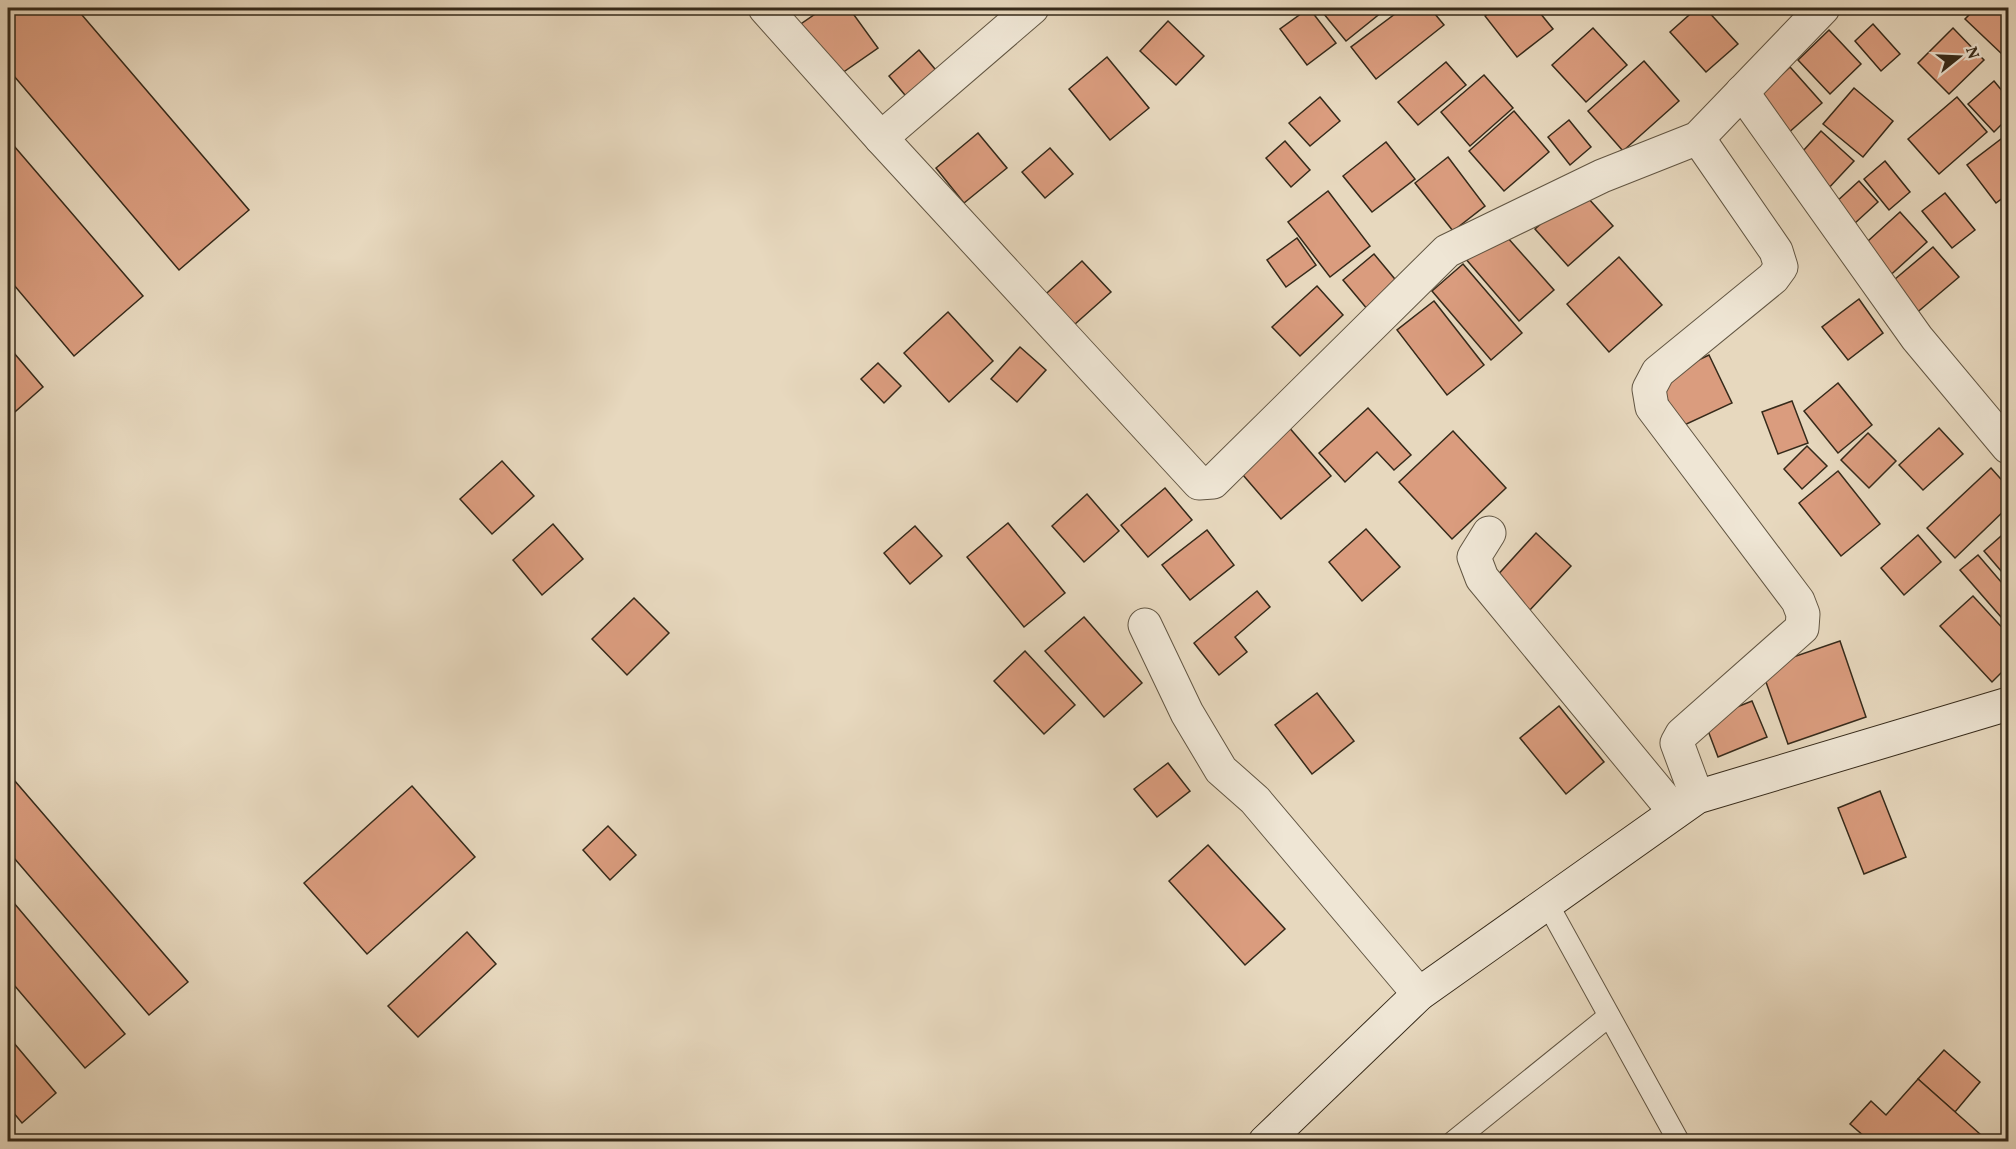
<svg xmlns="http://www.w3.org/2000/svg" width="2016" height="1149" font-family="Vollkorn,serif">
<rect width="100%" height="100%" fill="#e7d8be"/>
<filter id="stains"><feTurbulence type="fractalNoise" baseFrequency=".00333" numOctaves="4"/><feColorMatrix values="0 0 0 0 .2 0 0 0 0 .09 0 0 0 0 .02 0 0 0 .5 -.17"/></filter>
<radialGradient id="worn" r=".72"><stop offset=".6" stop-color="#630" stop-opacity="0"/><stop offset="1" stop-color="#630" stop-opacity=".3"/></radialGradient>
<g fill="#da9c7e" stroke="#362a1a" stroke-width="1.5">
<polygon points="8,8 76,8 249,210 179,270 8,69"/>
<polygon points="824,8 849,8 878,48 832,80 795,28"/>
<polygon points="1309,8 1336,43 1307,65 1280,29"/>
<polygon points="1319,8 1387,8 1346,41"/>
<polygon points="1403,8 1430,8 1444,25 1376,79 1351,47"/>
<polygon points="1496,8 1536,8 1553,29 1517,57 1485,16"/>
<polygon points="1697,8 1705,8 1738,44 1706,72 1670,32"/>
<polygon points="1976,8 2008,8 2008,52 2004,56 1965,19"/>
<polygon points="1168,21 1204,56 1176,85 1140,51"/>
<polygon points="1873,24 1900,54 1881,71 1855,41"/>
<polygon points="1593,28 1627,65 1586,102 1552,65"/>
<polygon points="1953,28 1984,60 1949,94 1918,63"/>
<polygon points="1829,30 1861,64 1830,94 1798,60"/>
<polygon points="919,50 940,75 910,101 889,76"/>
<polygon points="1107,57 1149,108 1110,140 1069,89"/>
<polygon points="1644,61 1679,101 1623,151 1588,111"/>
<polygon points="1446,62 1466,85 1418,125 1398,102"/>
<polygon points="1790,67 1822,103 1786,135 1754,100"/>
<polygon points="1484,75 1513,108 1470,146 1441,112"/>
<polygon points="1994,81 2008,98 2008,118 1994,132 1968,104"/>
<polygon points="1854,88 1893,121 1863,157 1823,124"/>
<polygon points="1320,97 1340,121 1310,146 1289,123"/>
<polygon points="1957,97 1987,132 1939,174 1908,139"/>
<polygon points="1514,111 1549,152 1504,191 1469,151"/>
<polygon points="1569,120 1591,147 1570,165 1548,137"/>
<polygon points="1821,131 1854,161 1826,191 1794,161"/>
<polygon points="978,133 1007,168 964,203 936,168"/>
<polygon points="8,139 143,296 74,356 8,278"/>
<polygon points="2001,139 2008,148 2008,194 1996,203 1967,165"/>
<polygon points="1285,141 1310,170 1291,187 1266,158"/>
<polygon points="1386,142 1415,179 1372,212 1343,176"/>
<polygon points="1050,148 1073,174 1045,198 1022,172"/>
<polygon points="1448,157 1485,206 1453,231 1415,183"/>
<polygon points="1885,161 1910,192 1889,210 1864,179"/>
<polygon points="1859,181 1878,202 1854,224 1835,203"/>
<polygon points="1580,189 1613,226 1568,266 1535,229"/>
<polygon points="1328,191 1370,246 1330,277 1288,222"/>
<polygon points="1945,193 1975,230 1952,248 1922,211"/>
<polygon points="1900,212 1927,242 1885,280 1858,250"/>
<polygon points="1499,228 1554,290 1519,321 1465,258"/>
<polygon points="1297,238 1316,265 1286,287 1267,260"/>
<polygon points="1933,247 1959,277 1914,315 1888,285"/>
<polygon points="1374,254 1399,284 1368,310 1343,280"/>
<polygon points="1619,257 1662,305 1609,352 1567,304"/>
<polygon points="1082,261 1111,292 1065,333 1037,302"/>
<polygon points="1463,264 1522,333 1491,360 1432,291"/>
<polygon points="1317,286 1343,315 1300,356 1272,327"/>
<polygon points="1859,299 1883,333 1848,360 1822,327"/>
<polygon points="1434,301 1484,365 1447,395 1397,330"/>
<polygon points="948,312 993,361 949,402 904,353"/>
<polygon points="8,346 43,387 8,418"/>
<polygon points="1020,347 1046,370 1017,402 991,379"/>
<polygon points="1709,355 1732,403 1680,427 1658,379"/>
<polygon points="878,363 901,386 884,403 861,379"/>
<polygon points="1838,383 1872,425 1838,453 1804,411"/>
<polygon points="1792,401 1808,443 1778,454 1762,412"/>
<polygon points="1368,408 1411,455 1394,470 1377,452 1345,482 1319,453"/>
<polygon points="1287,425 1331,476 1281,519 1237,468"/>
<polygon points="1939,428 1963,454 1923,490 1899,465"/>
<polygon points="1453,431 1506,488 1452,539 1399,482"/>
<polygon points="1868,433 1896,461 1869,488 1841,460"/>
<polygon points="1807,446 1827,466 1802,489 1784,469"/>
<polygon points="502,461 534,496 492,534 460,499"/>
<polygon points="1991,468 2008,487 2008,507 1955,558 1927,528"/>
<polygon points="1838,471 1880,524 1841,556 1799,503"/>
<polygon points="1165,488 1192,520 1148,557 1121,525"/>
<polygon points="1087,494 1119,531 1084,562 1052,526"/>
<polygon points="1008,523 1065,593 1024,627 967,557"/>
<polygon points="553,524 583,559 542,595 513,560"/>
<polygon points="915,526 942,556 910,584 884,553"/>
<polygon points="1366,529 1400,567 1362,601 1329,562"/>
<polygon points="1207,530 1234,565 1190,600 1162,565"/>
<polygon points="2008,530 2008,579 1984,551"/>
<polygon points="1536,533 1571,566 1529,611 1494,579"/>
<polygon points="1918,535 1941,562 1904,595 1881,568"/>
<polygon points="1978,555 2008,590 2008,625 1960,570"/>
<polygon points="1257,591 1270,607 1235,637 1247,652 1219,675 1194,643"/>
<polygon points="1973,596 2008,634 2008,666 1992,682 1940,626"/>
<polygon points="634,598 669,633 627,675 592,639"/>
<polygon points="1084,617 1142,683 1104,717 1045,651"/>
<polygon points="1840,641 1866,717 1788,744 1761,668"/>
<polygon points="1025,651 1075,705 1044,734 994,681"/>
<polygon points="1317,693 1354,741 1312,774 1275,725"/>
<polygon points="1752,701 1767,737 1718,757 1704,720"/>
<polygon points="1559,706 1604,762 1566,794 1520,738"/>
<polygon points="1168,763 1190,791 1157,817 1134,789"/>
<polygon points="8,773 188,982 149,1015 8,851"/>
<polygon points="412,786 475,857 367,954 304,883"/>
<polygon points="1880,791 1906,857 1864,874 1838,808"/>
<polygon points="608,826 636,855 610,880 583,850"/>
<polygon points="1208,845 1285,929 1245,965 1169,881"/>
<polygon points="8,896 125,1034 85,1068 8,978"/>
<polygon points="467,932 496,964 418,1037 388,1006"/>
<polygon points="8,1036 56,1093 22,1123 8,1106"/>
<polygon points="1944,1050 1980,1082 1955,1112 1918,1079"/>
<polygon points="1918,1079 1980,1134 1974,1142 1864,1142 1866,1138 1850,1124 1871,1101 1886,1115"/>
</g>
<g fill="none" stroke-linecap="round" stroke-linejoin="round">
<g stroke="#625643" stroke-width="23">
<g id="lane">
<polyline points="1547,903 1679,1142"/>
<polyline points="1453,1142 1609,1016"/>
</g>
</g>
<g stroke="#625643" stroke-width="35">
<g id="street">
<polyline points="765,8 881,138 1199,483 1213,482 1447,251 1602,176 1698,138 1823,8"/>
<polyline points="1742,92 1917,338 2008,447"/>
<polyline points="881,138 1032,8"/>
<polyline points="1489,533 1474,557 1482,578 1675,812"/>
<polyline points="1145,625 1187,713 1221,770 1255,800 1419,994"/>
<polyline points="1697,797 1677,743 1682,734 1802,628 1803,614 1798,601 1652,407 1649,389 1658,372 1773,278 1781,267 1776,251 1698,138"/>
</g>
</g>
<g stroke="#362a1a" stroke-width="35">
<polyline id="secondary" points="1265,1142 1419,994 1697,797 2008,704"/>
</g>
<use href="#lane" stroke="#efe6d5" stroke-width="21"/>
<use href="#street" stroke="#efe6d5" stroke-width="33"/>
<use href="#secondary" stroke="#efe6d5" stroke-width="33"/>
</g>
<rect width="2016" height="1149" fill="none" stroke="#e7d8be" stroke-width="30"/>
<rect x="9" y="9" width="1998" height="1131" fill="none" stroke="#362a1a" stroke-width="3"/>
<rect x="15" y="15" width="1986" height="1119" fill="none" stroke="#362a1a" stroke-width="1.5"/>
<g transform="translate(1959 57) rotate(72)" stroke="#efe6d5" stroke-width="4.5" paint-order="stroke">
<path d="M0-4.5L10 22L0 15L-10 22Z" fill="#362a1a"/>
<text y="-9" font-size="16" font-weight="bold" text-anchor="middle" fill="#362a1a">N</text>
</g>
<rect width="100%" height="100%" filter="url(#stains)"/>
<rect width="100%" height="100%" fill="url(#worn)"/>
</svg>
